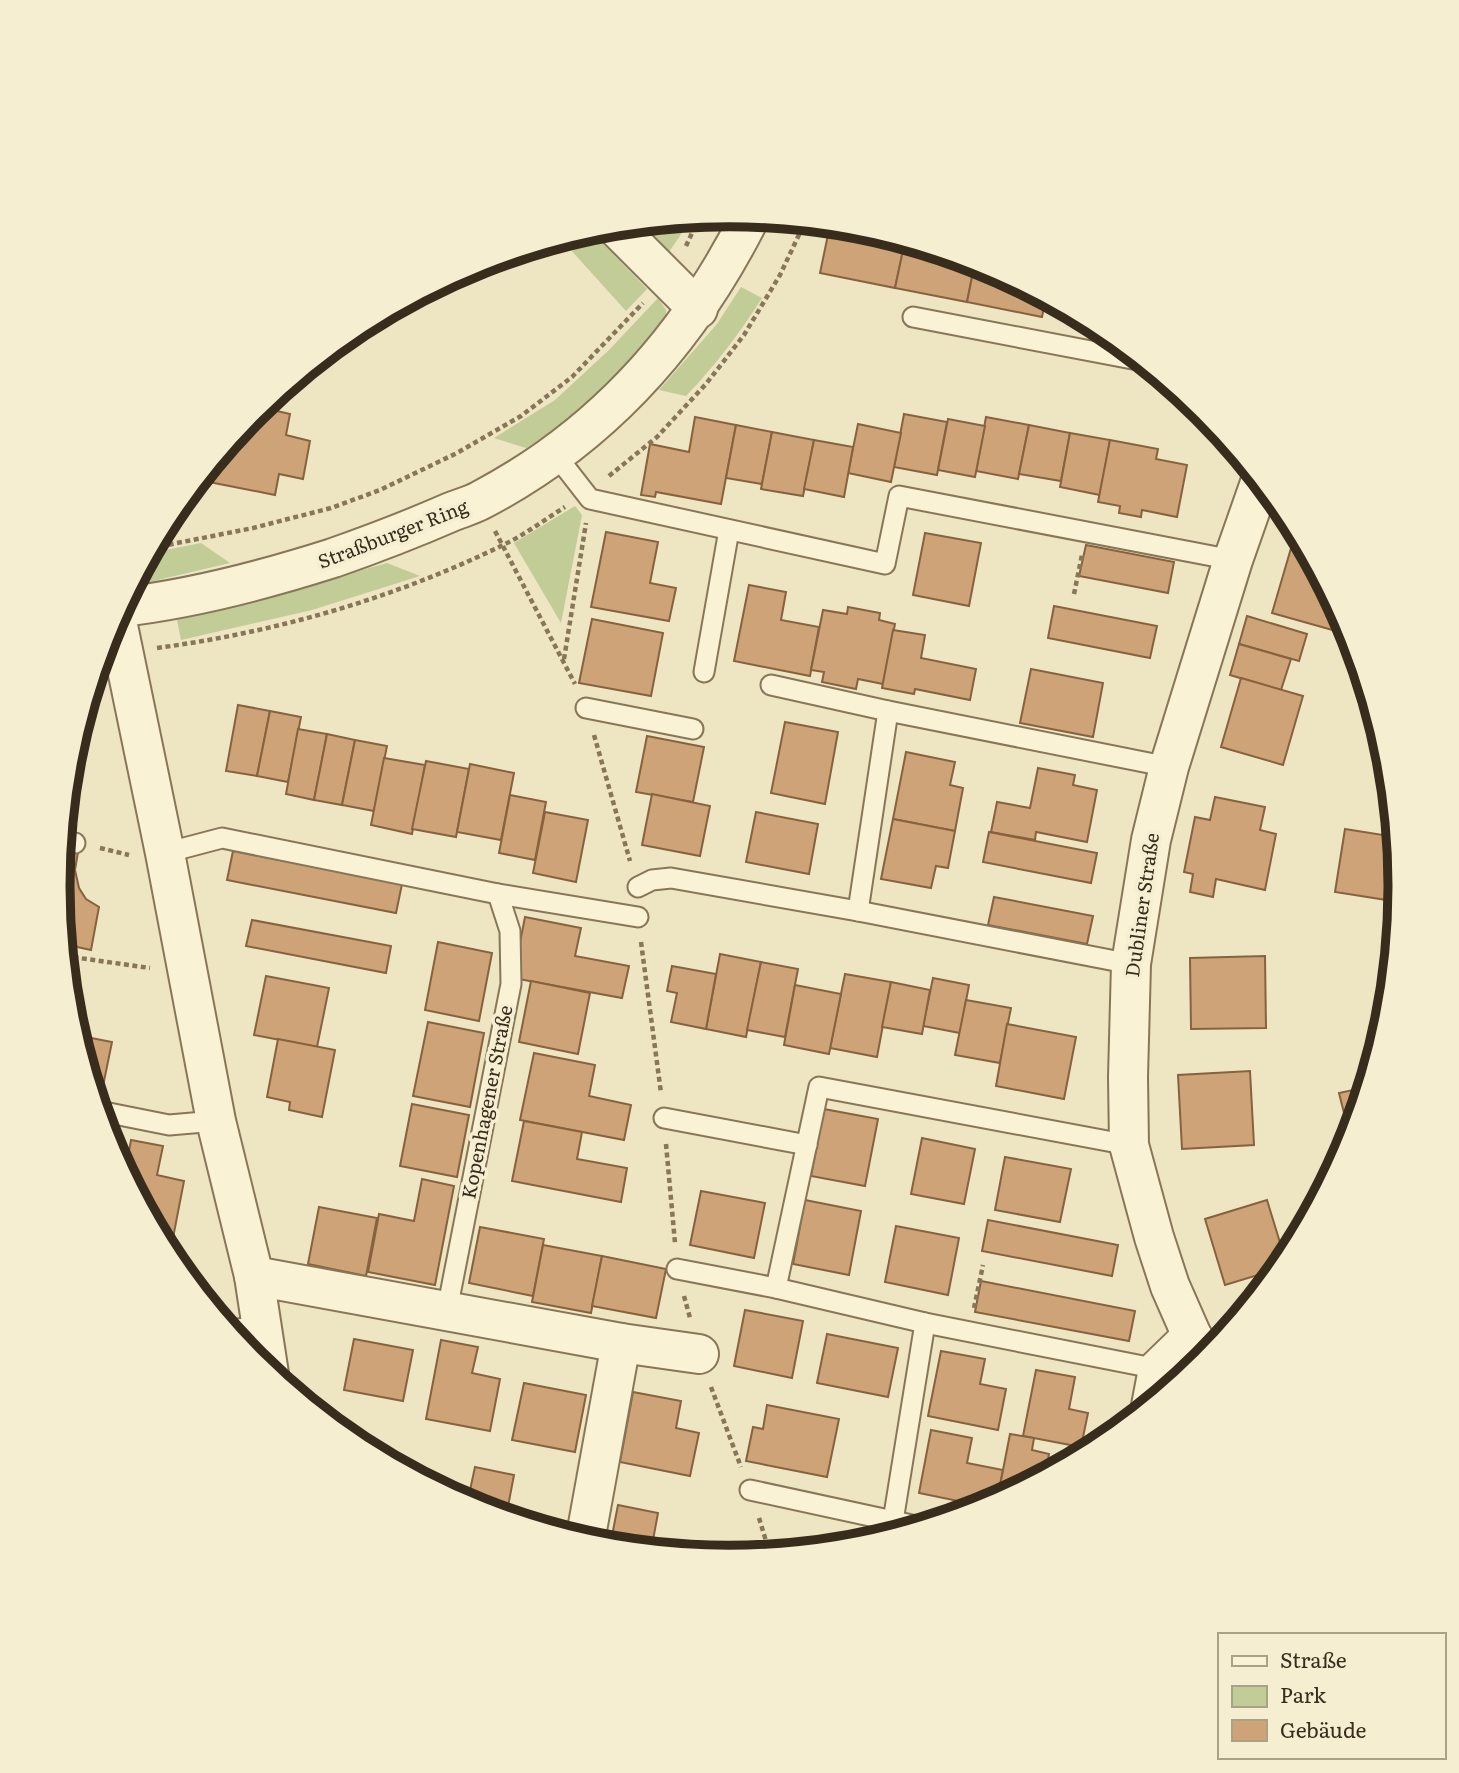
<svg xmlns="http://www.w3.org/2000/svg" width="1459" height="1773" font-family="Literata,serif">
<rect width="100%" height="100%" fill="#eee5c2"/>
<g fill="#c1cc96">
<polygon points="692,218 667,255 637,224"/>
<polygon points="590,230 647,289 626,311 561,239"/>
<path d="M741,287L762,298C739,334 715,366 686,396L659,390L717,324Z"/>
<polygon points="658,298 666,310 666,320 625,368 567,422 526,448 494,438 555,400 609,350"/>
<polygon points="575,506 582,515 561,623 514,543"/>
<polygon points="201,543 230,563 132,586 150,553"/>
<polygon points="387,563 420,576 312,610 181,640 176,615 304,586"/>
</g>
<g fill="#cda377" stroke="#87623f" stroke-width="2">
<polygon points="830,225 861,228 905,241 895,288 820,273"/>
<polygon points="905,241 975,262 967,302 895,288"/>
<polygon points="975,262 987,266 1046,297 1042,317 967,302"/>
<polygon points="1081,317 1103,328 1108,332 1080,326"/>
<polygon points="288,384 285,395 276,394"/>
<polygon points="260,407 290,414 286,435 310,441 303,479 279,474 275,495 199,480"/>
<polygon points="904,414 947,422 937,475 894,467"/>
<polygon points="695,417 736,425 721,504 656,492 655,497 641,495 650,444 689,452"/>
<polygon points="986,417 1029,425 1018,479 976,471"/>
<polygon points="948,419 985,426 975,477 938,470"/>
<polygon points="858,424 901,433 891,482 848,473"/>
<polygon points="736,425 772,432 762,484 726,478"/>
<polygon points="1029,425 1070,433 1061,481 1019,474"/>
<polygon points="772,432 814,440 803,496 761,489"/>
<polygon points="1070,433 1110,440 1100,495 1060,487"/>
<polygon points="814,440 853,447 844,497 804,489"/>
<polygon points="1110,440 1158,449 1156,459 1187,465 1177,517 1142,510 1141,517 1119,513 1120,506 1098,502"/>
<polygon points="606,532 658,542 650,583 676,588 669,621 591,607"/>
<polygon points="925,533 981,543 969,606 913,595"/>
<polygon points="1294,538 1302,540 1341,613 1336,631 1272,613"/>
<polygon points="1086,545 1174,562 1168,593 1079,576"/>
<polygon points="749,585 786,592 781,620 819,627 810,676 734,661"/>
<polygon points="1054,606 1157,626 1150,658 1048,638"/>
<polygon points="848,607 880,613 879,620 895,624 883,684 858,679 856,689 822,682 824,672 811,670 823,610 847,614"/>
<polygon points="1247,616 1307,634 1299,661 1239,644"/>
<polygon points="592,619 663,633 651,696 579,683"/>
<polygon points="893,630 925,635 921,658 976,669 970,700 915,689 914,694 882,688"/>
<polygon points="1239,644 1291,659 1281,690 1230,675"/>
<polygon points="1031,669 1103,683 1093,737 1020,723"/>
<polygon points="1241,678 1303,696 1283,765 1221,747"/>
<polygon points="238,705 270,711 257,776 226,771"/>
<polygon points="270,711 301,717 288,782 257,776"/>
<polygon points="785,722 838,732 825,804 771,793"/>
<polygon points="298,729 327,734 314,800 286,794"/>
<polygon points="327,734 355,740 342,805 314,800"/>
<polygon points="647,736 704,747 693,802 636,792"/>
<polygon points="355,740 387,746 374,811 342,805"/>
<polygon points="906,752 955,762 950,785 963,788 955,831 893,819"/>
<polygon points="384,758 425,765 412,834 371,825"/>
<polygon points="426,761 469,769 456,837 412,829"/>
<polygon points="470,764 514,773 501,840 457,832"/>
<polygon points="1389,765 1392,793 1382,789"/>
<polygon points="1038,768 1075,775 1073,785 1097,790 1087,842 1036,832 1035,840 991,832 997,802 1030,808"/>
<polygon points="69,770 77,771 66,826 64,826"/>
<polygon points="652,794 710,806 700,856 642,845"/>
<polygon points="510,795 546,802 535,860 499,853"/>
<polygon points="1215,797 1265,807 1260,830 1276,834 1265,890 1216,879 1213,897 1190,892 1193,874 1184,872 1195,817 1210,820"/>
<polygon points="545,812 588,820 576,882 533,873"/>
<polygon points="756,812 818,824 809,874 746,862"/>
<polygon points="893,819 955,831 948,868 936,866 931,888 881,879"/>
<polygon points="1345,829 1396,837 1399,861 1393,901 1335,892"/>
<polygon points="989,832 1097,853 1091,883 983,862"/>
<polygon points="61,849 78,852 75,870 79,888 86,899 99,907 91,950 63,944 58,886"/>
<polygon points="233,851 402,884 396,913 227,880"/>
<polygon points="994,897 1093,916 1087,944 988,925"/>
<polygon points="525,917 581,928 575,956 629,966 622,998 513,978"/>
<polygon points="252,920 391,946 386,973 246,946"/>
<polygon points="438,942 492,953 479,1021 425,1010"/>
<polygon points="720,954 761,962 746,1037 706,1029"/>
<polygon points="1265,956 1266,1028 1191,1029 1190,958"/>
<polygon points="761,962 798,969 785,1037 747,1030"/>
<polygon points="672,966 716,974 706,1029 671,1022 677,993 667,991"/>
<polygon points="845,974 891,982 877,1057 830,1048"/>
<polygon points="266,976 329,988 317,1047 254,1035"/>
<polygon points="933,978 969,985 960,1033 923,1026"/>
<polygon points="531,981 590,993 578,1054 519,1042"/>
<polygon points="891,982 930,990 922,1034 882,1027"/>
<polygon points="795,985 841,994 829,1054 784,1045"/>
<polygon points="966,1000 1011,1008 1000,1063 955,1055"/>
<polygon points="70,1012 80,1014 76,1035 71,1017"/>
<polygon points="428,1022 484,1033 470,1107 413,1096"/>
<polygon points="1007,1024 1076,1037 1064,1099 996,1086"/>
<polygon points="76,1035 112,1042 102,1091 92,1089"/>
<polygon points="278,1039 335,1050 322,1117 289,1110 290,1102 267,1097"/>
<polygon points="534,1053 595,1065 589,1096 631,1105 624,1140 520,1120"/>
<polygon points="1250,1071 1254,1145 1182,1149 1178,1075"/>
<polygon points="1367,1087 1351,1141 1339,1093"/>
<polygon points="412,1104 469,1115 457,1177 400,1166"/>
<polygon points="824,1109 878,1119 865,1186 811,1176"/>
<polygon points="524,1121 582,1132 577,1159 627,1168 621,1202 512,1181"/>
<polygon points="922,1138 975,1149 964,1204 911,1194"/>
<polygon points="131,1140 163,1146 157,1175 184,1181 172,1243 161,1241 125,1173"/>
<polygon points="1005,1157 1071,1169 1060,1222 995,1210"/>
<polygon points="422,1179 454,1186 435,1285 368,1272 379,1214 414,1221"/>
<polygon points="701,1191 765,1203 754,1258 690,1245"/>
<polygon points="805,1200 861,1211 849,1275 793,1264"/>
<polygon points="1267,1200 1286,1262 1281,1268 1225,1285 1205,1219"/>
<polygon points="319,1207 377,1218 366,1276 308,1264"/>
<polygon points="988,1220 1118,1245 1112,1276 982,1251"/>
<polygon points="896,1226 959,1238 948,1295 885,1282"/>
<polygon points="480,1227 544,1239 533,1296 469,1283"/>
<polygon points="543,1245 602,1256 591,1313 532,1302"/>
<polygon points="602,1256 666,1269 656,1318 592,1306"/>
<polygon points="981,1281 1135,1311 1129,1341 975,1312"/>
<polygon points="745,1310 803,1321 792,1378 734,1366"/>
<polygon points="827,1334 898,1348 888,1397 817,1383"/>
<polygon points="354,1339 413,1350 403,1401 344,1390"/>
<polygon points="441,1340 478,1347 472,1373 500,1379 490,1431 426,1419"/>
<polygon points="941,1351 985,1359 980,1384 1006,1389 998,1430 928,1416"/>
<polygon points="1036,1370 1075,1377 1069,1409 1088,1413 1081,1447 1023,1436"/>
<polygon points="524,1383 586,1395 575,1452 512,1440"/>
<polygon points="633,1392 681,1401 676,1428 699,1433 690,1476 620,1462"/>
<polygon points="767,1405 839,1419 827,1477 746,1461 753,1427 763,1429"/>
<polygon points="931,1430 972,1438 967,1463 1003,1470 997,1501 987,1507 919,1493"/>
<polygon points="1010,1434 1034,1438 1032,1450 1049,1454 1045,1476 997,1501"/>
<polygon points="475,1467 514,1475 506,1517 467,1504"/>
<polygon points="618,1505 658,1513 651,1551 610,1546"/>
<polygon points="518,1521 552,1527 551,1531"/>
</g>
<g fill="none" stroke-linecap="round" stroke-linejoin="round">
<g stroke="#887659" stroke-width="23">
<g id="service">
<polyline points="913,317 1143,361"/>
<polyline points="555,454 590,499 885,564 899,496 1233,560"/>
<polyline points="704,672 729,530"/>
<polyline points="771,685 888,711 1169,767"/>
<polyline points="586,708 693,729"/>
<polyline points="62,841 75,843"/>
<polyline points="165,853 222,838 498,894 638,917"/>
<polyline points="638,887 652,880 671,878 858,911 1131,964"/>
<polyline points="858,911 888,711"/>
<polyline points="99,1111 169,1125 216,1121"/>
<polyline points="664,1118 807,1145"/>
<polyline points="677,1269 776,1288 925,1323 1158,1369"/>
<polyline points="776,1288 819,1087 1129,1145"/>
<polyline points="447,1310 511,984 510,931 498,894"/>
<polyline points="229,1330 262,1326"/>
<polyline points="750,1490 921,1527"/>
<polyline points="893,1521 925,1323"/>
</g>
</g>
<g stroke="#887659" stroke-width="42">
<g id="minor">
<polyline points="615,226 698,309"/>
<polyline points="116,616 165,853 216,1121 254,1276 269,1374"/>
<polyline points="254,1276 621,1343 699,1354"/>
<polyline points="1207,1359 1192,1336 1170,1286 1154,1237 1129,1145 1128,1077 1131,964 1151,840 1169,767 1233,560 1261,480"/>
<polyline points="1151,1406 1158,1369 1192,1336"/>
<polyline points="585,1541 621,1343"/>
</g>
</g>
<g stroke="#887659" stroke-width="42">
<path id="tertiary" d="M121,607C193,599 264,580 333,558C373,544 412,529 451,512C461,508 472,505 481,500C603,436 689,339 750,217"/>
</g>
<g stroke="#887659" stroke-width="4.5" stroke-dasharray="5 3.5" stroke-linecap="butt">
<polyline points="686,246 699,218"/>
<polyline points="1064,321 1066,309"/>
<polyline points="609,476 657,437 706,384 744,335 780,275 805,222"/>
<polyline points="495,531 575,684"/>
<polyline points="152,548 253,528 331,508 380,490 457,453 521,416 572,377 643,303"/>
<polyline points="1074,594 1082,555"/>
<path d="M157,648C276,632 392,599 501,546C523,536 544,520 565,507"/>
<polyline points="564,659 586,523"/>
<polyline points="594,735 630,861"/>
<polyline points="100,848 129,855"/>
<polyline points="641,942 661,1093"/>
<polyline points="65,956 150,968"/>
<polyline points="666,1144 675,1243"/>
<polyline points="684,1296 690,1318"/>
<polyline points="974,1308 983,1265"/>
<polyline points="711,1387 741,1467"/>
<polyline points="759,1518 770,1554"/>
</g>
<use href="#service" stroke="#f9f2d5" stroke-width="19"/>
<use href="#minor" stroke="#f9f2d5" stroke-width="38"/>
<use href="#tertiary" stroke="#f9f2d5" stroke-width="38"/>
</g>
<g text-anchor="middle" stroke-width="7" stroke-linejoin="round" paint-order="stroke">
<g font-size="19" fill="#382d1d" stroke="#f6eed1">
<text transform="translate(393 534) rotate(-21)" y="7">Straßburger Ring</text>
<text transform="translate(1142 905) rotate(-82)" y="7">Dubliner Straße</text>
<text transform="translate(487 1102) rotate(-79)" y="7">Kopenhagener Straße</text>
</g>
</g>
<path d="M0 0H1459V1773H0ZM70 886a659 659 0 1 1 1318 0a659 659 0 1 1-1318 0Z" fill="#f6eed1" fill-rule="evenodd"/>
<path fill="none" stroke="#382d1d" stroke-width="9" d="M70 886a659 659 0 1 1 1318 0a659 659 0 1 1-1318 0Z"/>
<rect x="1218" y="1633" width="228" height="126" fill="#f6eed1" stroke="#aaa189" stroke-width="2"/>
<rect x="1232" y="1656" width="35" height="10" fill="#f9f2d5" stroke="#aaa189" stroke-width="2"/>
<text x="1280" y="1668" font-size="21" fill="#382d1d">Straße</text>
<rect x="1232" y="1686" width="35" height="21" fill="#c1cc96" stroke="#aaa189" stroke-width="2"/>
<text x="1280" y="1703" font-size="21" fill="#382d1d">Park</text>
<rect x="1232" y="1720" width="35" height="21" fill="#cda377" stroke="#aaa189" stroke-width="2"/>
<text x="1280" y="1738" font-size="21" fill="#382d1d">Gebäude</text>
</svg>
